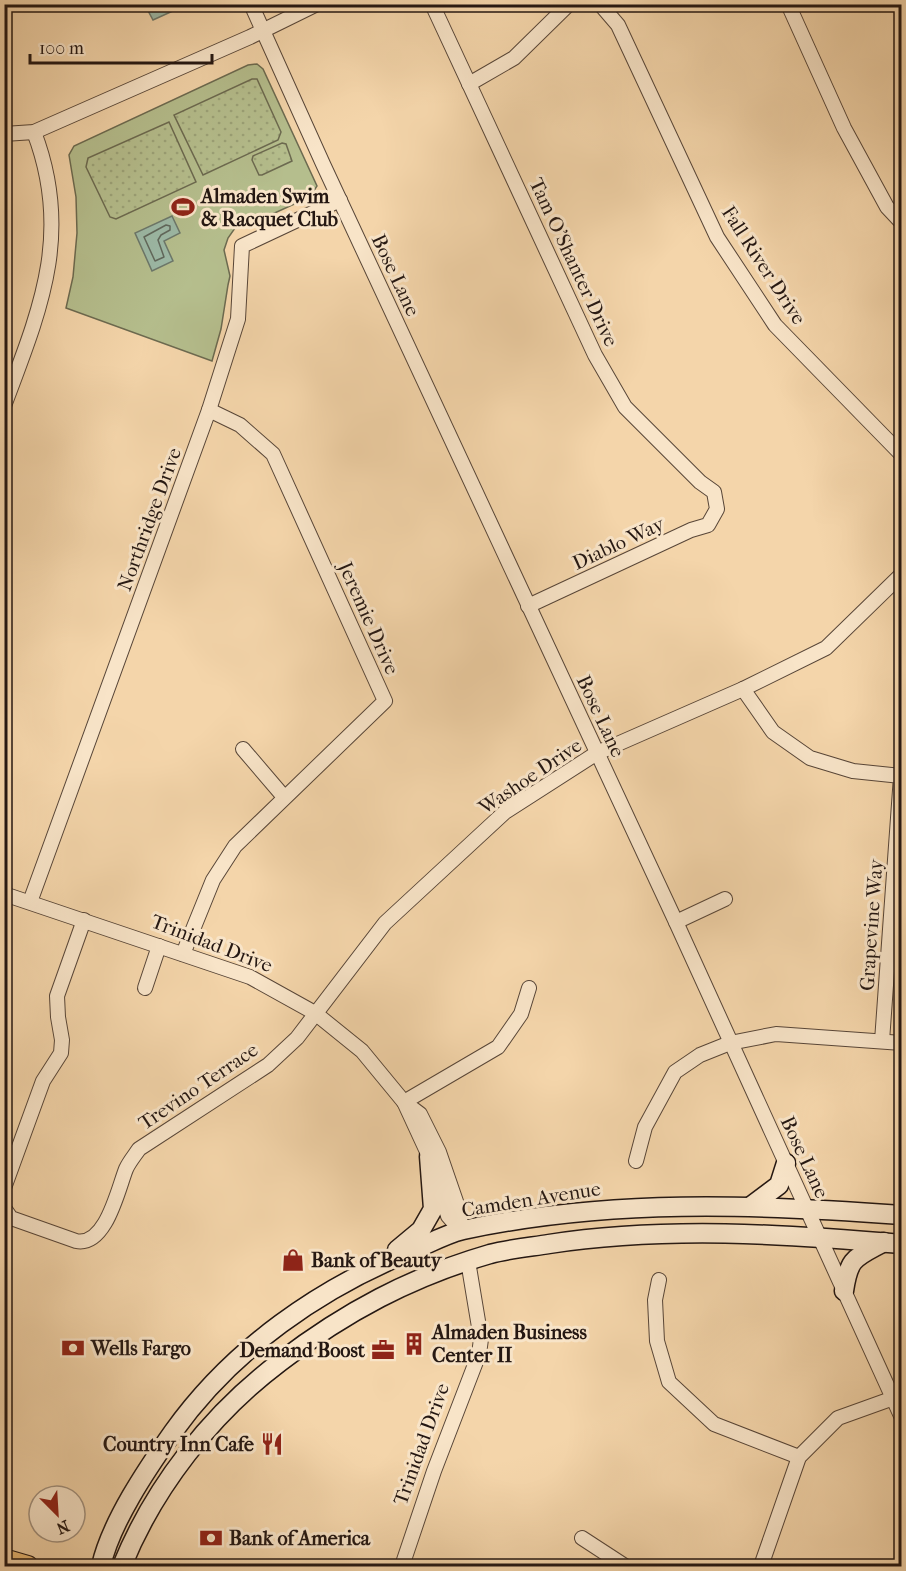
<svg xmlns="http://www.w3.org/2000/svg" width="906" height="1571" font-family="'IM FELL French Canon',serif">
<defs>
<pattern id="park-dots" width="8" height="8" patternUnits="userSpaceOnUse" patternTransform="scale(1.5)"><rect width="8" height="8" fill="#b5be8d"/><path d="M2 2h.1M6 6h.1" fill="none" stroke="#9ca379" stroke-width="1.8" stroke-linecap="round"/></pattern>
</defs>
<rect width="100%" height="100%" fill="#f4d5aa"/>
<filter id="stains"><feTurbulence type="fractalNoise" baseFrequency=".00333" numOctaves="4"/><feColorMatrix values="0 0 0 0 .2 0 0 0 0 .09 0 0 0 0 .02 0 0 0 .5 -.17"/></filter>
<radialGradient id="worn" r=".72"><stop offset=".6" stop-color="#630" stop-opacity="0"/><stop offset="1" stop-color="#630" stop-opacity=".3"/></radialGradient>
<polygon fill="#b5be8d" stroke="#6c6a50" stroke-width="1.5" points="257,64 263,69 317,186 310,197 268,216 249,220 235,228 228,238 224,250 230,276 228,285 221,329 212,361 66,308 73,277 77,233 76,197 69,155 74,146 248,65"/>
<g fill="url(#park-dots)" stroke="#6c6a50" stroke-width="1.5">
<polygon points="252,79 257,79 281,132 278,140 203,175 174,115"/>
<polygon points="169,122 196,182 116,219 110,217 86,167 88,158"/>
<polygon points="282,143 286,144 292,161 262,175 259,175 252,160 253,156"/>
</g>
<g fill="#9cb9a6" stroke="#6c786b" stroke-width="1.5">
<polygon points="145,5 186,5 153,20"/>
<polygon points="172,216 180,233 164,241 173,261 152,271 135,233"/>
</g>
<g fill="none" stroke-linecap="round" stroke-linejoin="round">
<polygon stroke="#60685c" stroke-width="1.5" points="166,225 170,226 170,230 161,235 158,240 164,257 155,261 144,237"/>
<g stroke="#584638" stroke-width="16">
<g id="street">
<polyline points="251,4 323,164 676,922 902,1418"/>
<polyline points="432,4 595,355 625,407 700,482 714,492 717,509 708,525 691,530 528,606"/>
<polyline points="600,4 618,25 717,237 775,325 902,455"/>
<polyline points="788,4 844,128 887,207 902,223"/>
<polyline points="469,84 514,58 569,4"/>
<polyline points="4,134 34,132 250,37 317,4"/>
<path d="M4,406C40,310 73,234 34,132"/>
<polyline points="743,689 773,732 810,758 853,771 901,776 882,1041"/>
<polyline points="243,749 284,797"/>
<polyline points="4,894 250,977 315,1013 362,1051 404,1102 420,1114 439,1152 460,1213 461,1231"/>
<polyline points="30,902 209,410 238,319 242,246 340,200"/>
<polyline points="676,922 725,899"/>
<polyline points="183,954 213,880 235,846 385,701 273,454 240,425 209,410"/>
<polyline points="145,988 159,946"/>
<polyline points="404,1102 498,1047 521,1014 529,988"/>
<polyline points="405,1104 429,1156 448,1216 461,1231"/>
<polyline points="636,1161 645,1127 675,1072 700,1055 730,1043 776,1034 902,1043"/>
<polyline points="4,1188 43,1081 61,1053 62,1040 58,1017 57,996 84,920"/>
<path d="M4,1208L11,1218L76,1241C106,1247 118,1189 126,1169C129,1162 135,1155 139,1149L268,1065L297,1038L385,923L505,812L597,753L743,689L826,648L902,574"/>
<polyline points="659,1280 655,1300 657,1341 669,1382 714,1424 799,1457"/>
<polyline points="582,1538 625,1566"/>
<polyline points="402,1566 434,1471 479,1354 481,1339 468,1261"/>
<polyline points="761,1566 799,1457 838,1418 902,1395"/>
</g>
</g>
<g stroke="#241712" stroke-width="21">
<g id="secondary">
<polyline points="751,1206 779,1185 786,1163"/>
<polyline points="397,1250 421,1230 433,1209 429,1156"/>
<path d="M844,1291C849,1257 855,1258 884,1242"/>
<path d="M101,1566C111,1522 147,1469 173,1432C233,1348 320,1288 414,1250C430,1243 446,1234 463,1230C608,1199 754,1204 902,1215"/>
<path d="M122,1566C154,1487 211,1414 280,1362C345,1312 411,1277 490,1254C509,1249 530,1247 549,1244C666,1226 784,1234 902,1244"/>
</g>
</g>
<g stroke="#241712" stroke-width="22">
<polyline id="primary" points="4,1559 28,1566"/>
</g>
<use href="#street" stroke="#f8e4c8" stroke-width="14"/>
<use href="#secondary" stroke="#f8e4c8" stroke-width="18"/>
<use href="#primary" stroke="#eaba75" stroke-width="20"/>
</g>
<defs>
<g id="stadium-bare" transform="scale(1.8)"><path d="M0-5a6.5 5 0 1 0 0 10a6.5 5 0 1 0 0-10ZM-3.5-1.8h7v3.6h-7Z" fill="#8f2418" stroke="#f8e4c8" stroke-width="2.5" paint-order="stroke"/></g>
<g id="shop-bare" transform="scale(1.8)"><path d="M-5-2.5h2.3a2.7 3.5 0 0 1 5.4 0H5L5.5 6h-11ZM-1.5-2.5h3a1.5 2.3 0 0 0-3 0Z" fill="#8f2418" stroke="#f8e4c8" stroke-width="2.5" paint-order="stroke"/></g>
<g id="building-bare" transform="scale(1.8)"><path d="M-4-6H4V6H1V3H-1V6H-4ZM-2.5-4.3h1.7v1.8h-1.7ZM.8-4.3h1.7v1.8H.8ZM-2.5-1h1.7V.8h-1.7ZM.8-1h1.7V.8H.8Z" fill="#8f2418" stroke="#f8e4c8" stroke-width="2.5" paint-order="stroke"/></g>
<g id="bank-bare" transform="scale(1.8)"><path d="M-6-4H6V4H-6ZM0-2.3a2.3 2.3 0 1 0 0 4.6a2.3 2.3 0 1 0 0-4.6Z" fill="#8f2418" stroke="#f8e4c8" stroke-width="2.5" paint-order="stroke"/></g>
<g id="office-bare" transform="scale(1.8)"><path d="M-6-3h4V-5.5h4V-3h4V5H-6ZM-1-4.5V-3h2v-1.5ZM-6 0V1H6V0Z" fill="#8f2418" stroke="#f8e4c8" stroke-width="2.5" paint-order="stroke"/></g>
<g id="restaurant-bare" transform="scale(1.8)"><path d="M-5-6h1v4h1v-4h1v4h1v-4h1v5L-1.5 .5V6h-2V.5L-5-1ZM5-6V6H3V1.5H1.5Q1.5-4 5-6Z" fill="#8f2418" stroke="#f8e4c8" stroke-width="2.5" paint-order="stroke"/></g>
</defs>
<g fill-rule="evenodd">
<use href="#stadium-bare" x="183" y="207"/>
<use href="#shop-bare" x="293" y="1260"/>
<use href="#building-bare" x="414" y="1344"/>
<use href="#bank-bare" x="73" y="1348"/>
<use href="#office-bare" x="383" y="1350"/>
<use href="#restaurant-bare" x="272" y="1444"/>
<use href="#bank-bare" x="211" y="1538"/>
</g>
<g text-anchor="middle" stroke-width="6" stroke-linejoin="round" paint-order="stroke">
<g font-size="20" font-weight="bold" fill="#241712" stroke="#f8e4c8" text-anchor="start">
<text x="201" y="203">Almaden Swim<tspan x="201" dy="23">&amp; Racquet Club</tspan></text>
<text x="311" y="1267">Bank of Beauty</text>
<text x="432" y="1339">Almaden Business<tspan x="432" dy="23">Center II</tspan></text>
<text x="91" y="1355">Wells Fargo</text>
<text x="365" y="1357" text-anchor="end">Demand Boost</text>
<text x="254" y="1451" text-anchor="end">Country Inn Cafe</text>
<text x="229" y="1545">Bank of America</text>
</g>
<g font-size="20" fill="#241712" stroke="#f8e4c8">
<text transform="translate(574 262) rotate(65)" y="7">Tam O'Shanter Drive</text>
<text transform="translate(764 265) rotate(57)" y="7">Fall River Drive</text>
<text transform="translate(396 275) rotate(65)" y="7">Bose Lane</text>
<text transform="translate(149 519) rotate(-70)" y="7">Northridge Drive</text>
<text transform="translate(618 543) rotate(-25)" y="7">Diablo Way</text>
<text transform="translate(369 618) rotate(66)" y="7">Jeremie Drive</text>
<text transform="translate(601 716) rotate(65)" y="7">Bose Lane</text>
<text transform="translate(530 776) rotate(-34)" y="7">Washoe Drive</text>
<text transform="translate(871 925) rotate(-86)" y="7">Grapevine Way</text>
<text transform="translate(212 943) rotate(21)" y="7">Trinidad Drive</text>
<text transform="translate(198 1086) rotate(-34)" y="7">Trevino Terrace</text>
<text transform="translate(805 1157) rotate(65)" y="7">Bose Lane</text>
<text transform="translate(531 1199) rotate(-9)" y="7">Camden Avenue</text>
<text transform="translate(421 1444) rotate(-70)" y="7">Trinidad Drive</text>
</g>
</g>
<rect width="906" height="1571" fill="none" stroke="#f4d5aa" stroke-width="24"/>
<rect x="6" y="6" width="894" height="1559" fill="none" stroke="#241712" stroke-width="3"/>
<rect x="12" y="12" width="882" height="1547" fill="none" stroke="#241712" stroke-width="1.5"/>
<g transform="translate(57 1514) rotate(156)"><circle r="28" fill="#f8e4c8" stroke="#a3927f" stroke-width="1.5"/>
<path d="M0-4.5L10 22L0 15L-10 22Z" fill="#8f2418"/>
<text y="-9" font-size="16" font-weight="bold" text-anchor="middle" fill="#241712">N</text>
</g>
<path d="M30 54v9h182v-9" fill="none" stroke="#241712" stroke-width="3"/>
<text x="39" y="54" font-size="18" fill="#241712" stroke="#f8e4c8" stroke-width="4.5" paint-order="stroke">100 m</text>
<rect width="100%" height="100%" filter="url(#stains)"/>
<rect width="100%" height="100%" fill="url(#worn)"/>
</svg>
